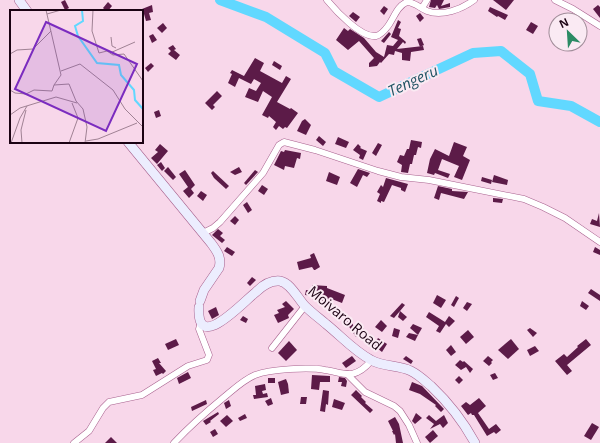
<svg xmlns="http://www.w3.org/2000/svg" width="600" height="443" font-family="'Open Sans',sans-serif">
<rect width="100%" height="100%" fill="#f8d7ea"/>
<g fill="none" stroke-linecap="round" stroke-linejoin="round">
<polyline stroke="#61d8ff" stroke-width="10" points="220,0 266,17 325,53 334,71 379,97 473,53 501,51 530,74 538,101 571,106 600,122"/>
</g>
<g fill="#5c1b48">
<polygon points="65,0 69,8 65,10 61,2"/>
<polygon points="431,0 444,0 441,6 450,3 450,7 439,9 437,5 435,8 429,7"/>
<polygon points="493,0 514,0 506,10"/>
<polygon points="108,2 112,6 108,11 106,11 103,8"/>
<polygon points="152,5 153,12 149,13 151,20 146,21 144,14 142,15 142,9"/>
<polygon points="598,5 600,7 600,18 593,9"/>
<polygon points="384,6 388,9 384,15 380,11"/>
<polygon points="490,7 508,15 505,20 498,16 497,17 488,11"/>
<polygon points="353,12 360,17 356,22 349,16"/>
<polygon points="420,13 424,18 420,22 416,16"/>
<polygon points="398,20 401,22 398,28 401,29 399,36 406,42 405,44 403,42 397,49 423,46 424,50 411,52 410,61 402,60 402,53 395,51 394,55 389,54 381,63 380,62 377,66 369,67 369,63 374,58 359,41 348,50 336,40 344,28 348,31 350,29 364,38 376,52 384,57 387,45 393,46 398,40 391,37"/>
<polygon points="531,22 538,26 533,34 526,30"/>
<polygon points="163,23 167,28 162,33 157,28"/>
<polygon points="389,32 391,34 384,43 381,41"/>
<polygon points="153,34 157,40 152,43 149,36"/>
<polygon points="421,38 424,45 420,47 417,39"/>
<polygon points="173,45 176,49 174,50 180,55 176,60 168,54 171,51 168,48"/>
<polygon points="255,58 264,63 260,71 282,83 286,76 291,79 277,102 290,109 291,108 298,113 287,128 285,127 283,129 279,126 276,130 273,127 276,122 269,116 268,118 262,115 272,97 263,91 258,102 245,97 249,88 256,91 261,83 254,79 251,84 239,78 235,87 228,83 232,74 230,73 232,70 244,76"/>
<polygon points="274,61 282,66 280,70 272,65"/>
<polygon points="151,63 154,66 148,72 145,68"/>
<polygon points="217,91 222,96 213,105 215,107 212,110 205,103"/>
<polygon points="159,110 161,116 156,118 154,112"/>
<polygon points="305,119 311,125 306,135 297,131 302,121"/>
<polygon points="319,136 326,142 323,146 316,140"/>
<polygon points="338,137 349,142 346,148 335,144"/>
<polygon points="411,140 422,142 421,148 418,147 416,155 414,155 412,164 410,164 408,173 401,172 402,165 397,162 400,155 404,156 407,149 409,149"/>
<polygon points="454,142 467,147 463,156 470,160 462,180 454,177 459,166 442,159 438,170 450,174 448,178 435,173 434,175 427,173 430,159 435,149 449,156"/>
<polygon points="378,143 382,145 376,156 372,153"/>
<polygon points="160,144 168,151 157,164 151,158 158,152 155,150"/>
<polygon points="358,144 361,147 360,148 367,151 363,160 359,158 360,155 353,150"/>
<polygon points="285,150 301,153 300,159 297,158 294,168 285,166 284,170 274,165 281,151 284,152"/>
<polygon points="161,162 165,168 162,171 157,165"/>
<polygon points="168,167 176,177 173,180 164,171"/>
<polygon points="239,167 242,172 235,175 230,172"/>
<polygon points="358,169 370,173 367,177 363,175 357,187 350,183"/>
<polygon points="185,170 195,185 191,189 194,193 189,198 183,191 188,187 179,174"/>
<polygon points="255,170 258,172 246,185 244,183"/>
<polygon points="213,171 229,186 226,189 214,178 211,173"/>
<polygon points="329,172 340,177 337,185 326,181"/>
<polygon points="494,175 508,180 507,185 492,182"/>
<polygon points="482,177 492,180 491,184 481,181"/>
<polygon points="386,178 408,184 405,192 401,190 401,188 392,185 384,202 381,201 381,203 377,201 380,194 377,192 381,185 383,187"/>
<polygon points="262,185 268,189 264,195 258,191"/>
<polygon points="438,186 452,189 452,191 468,192 464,199 441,193 439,200 434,198"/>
<polygon points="201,191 207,195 203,201 197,196"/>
<polygon points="493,198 503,199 502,203 493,202"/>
<polygon points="247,202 252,210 248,213 243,205"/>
<polygon points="599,213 600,227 590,224 592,219 597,221"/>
<polygon points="235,216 239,220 235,225 230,221"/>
<polygon points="218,229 223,233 220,236 225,240 222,243 212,235"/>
<polygon points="227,247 235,252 232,256 224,251"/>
<polygon points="595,247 600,250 600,255 593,252"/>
<polygon points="314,253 320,267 315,270 314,270 312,267 299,270 297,262 311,258 310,255"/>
<polygon points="252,277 256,280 250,286 247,283"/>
<polygon points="312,285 327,286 327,288 345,295 342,303 329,298 328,302 312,299 313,296 305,295 306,290 312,291"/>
<polygon points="591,289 600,295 600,301 588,293"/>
<polygon points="437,295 446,300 441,308 433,303"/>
<polygon points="456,296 459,298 454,307 451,305"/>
<polygon points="286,301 294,309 288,315 289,318 278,323 274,315 279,313 277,310 285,307 282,304"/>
<polygon points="582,301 589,306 586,310 580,306"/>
<polygon points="467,302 472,304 467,311 463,308"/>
<polygon points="402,303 405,305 400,311 407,317 403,321 398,317 400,311 394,318 390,316"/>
<polygon points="216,307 219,315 212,319 208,311"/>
<polygon points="429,312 445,322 449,316 455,321 449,327 446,324 440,333 436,331 439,326 426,317"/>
<polygon points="243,316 248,319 246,323 240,320"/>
<polygon points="350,320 357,331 363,328 365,331 356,337 346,322"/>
<polygon points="381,320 387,326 382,332 375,327"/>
<polygon points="413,324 422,328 418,335 410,328"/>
<polygon points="394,328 400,330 398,338 392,336"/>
<polygon points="530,328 537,333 533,337 527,330"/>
<polygon points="468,330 474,337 466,344 460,337"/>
<polygon points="409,333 418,335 415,341 406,337"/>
<polygon points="378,338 387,344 382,352 373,345"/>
<polygon points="176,339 179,345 168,350 165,344"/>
<polygon points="511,339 519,349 508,359 498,350"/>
<polygon points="586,339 591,345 567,365 572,371 567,375 555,361 564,354 567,357 578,347 577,346"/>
<polygon points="289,341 297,350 286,361 278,353"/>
<polygon points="451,345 456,352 451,356 446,350"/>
<polygon points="535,346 539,351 530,356 527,350"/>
<polygon points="352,356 356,361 346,368 342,363"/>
<polygon points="406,356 413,361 411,364 403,359"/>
<polygon points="488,356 493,360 491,362 492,363 489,366 483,361"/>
<polygon points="158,358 161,363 159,363 166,371 163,374 162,373 156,376 153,370 156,369 152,361"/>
<polygon points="460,360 463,362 464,361 473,369 470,373 466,367 461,370 455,365"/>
<polygon points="188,372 191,378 179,384 177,378"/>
<polygon points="495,373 498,378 493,380 490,375"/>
<polygon points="312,375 330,376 330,382 320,382 319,390 311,389"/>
<polygon points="459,376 463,380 459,384 455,380"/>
<polygon points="339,377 345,378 347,381 346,387 341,386 342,382 338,382"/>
<rect x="268" y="378" width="7" height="5"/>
<polygon points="286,379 288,384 289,393 281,395 278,382"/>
<polygon points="412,382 422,386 444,409 441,412 435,406 436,405 420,394 409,390"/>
<polygon points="265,384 266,390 262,391 263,394 267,393 268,397 254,399 253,395 256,395 255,386"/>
<polygon points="323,390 329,391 328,405 326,404 325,412 320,411"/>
<polygon points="356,390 362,396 361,397 366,402 365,403 373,410 370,413 351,395"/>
<polygon points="301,397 307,397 306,404 300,404"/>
<polygon points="271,398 273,404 268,406 265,401"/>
<polygon points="479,398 486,406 478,413 489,429 496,424 501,430 496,434 494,432 487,436 474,415 472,415 471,413 468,415 461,406 466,402 470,405"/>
<polygon points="334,399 345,403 342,410 332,407"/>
<polygon points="206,400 207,404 192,411 191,407"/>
<polygon points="229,400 231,406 226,409 224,403"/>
<polygon points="218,412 219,414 210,421 211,422 206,425 203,421"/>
<polygon points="416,413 422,418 415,424 412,421"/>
<polygon points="245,414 247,418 240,421 238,418"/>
<polygon points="227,415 233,421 226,427 220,421"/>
<polygon points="429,415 436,421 444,415 448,423 443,428 440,424 430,429 434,424 426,418"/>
<polygon points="395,417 399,424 403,443 396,443 395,434 394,435 392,431 393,431 388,421"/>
<polygon points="592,423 599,427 591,440 584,436"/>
<polygon points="215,429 218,434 213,437 210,432"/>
<polygon points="433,430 438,436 430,443 425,437"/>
<polygon points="111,437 117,443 105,443"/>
</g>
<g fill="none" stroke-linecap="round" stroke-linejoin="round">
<g stroke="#a8618e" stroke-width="7">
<g id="street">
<path d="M327,0C336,11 361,38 376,36C381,35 385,30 388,26C394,18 397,6 407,2C414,2 420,8 427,11C442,17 462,9 474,0"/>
<polyline points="555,0 573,9 600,26"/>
<polyline points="422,8 427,0"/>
<polyline points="203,233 213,228 220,222 263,173 279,145 284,142 315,150 378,171 401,177 429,180 524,199 543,207 565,218 600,242"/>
<polyline points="272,348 305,306"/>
<polyline points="347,374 365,392 394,406 400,411 409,425 417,443"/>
<polyline points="74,443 89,431 103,408 109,402 142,395 188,366 207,360 209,355 199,329 201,322"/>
<path d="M174,443C189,427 206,412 223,398C233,390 243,380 255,375C270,369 309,367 325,370C334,371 343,375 352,374C361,372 366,367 371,361"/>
</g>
</g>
<g stroke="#a8618e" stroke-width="10">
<g id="secondary">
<polyline points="19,0 27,11"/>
<path d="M128,142L211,243C217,251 222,258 219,268L204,290L200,301"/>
<path d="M199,307C196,355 244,301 256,292C262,286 271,280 280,281C291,283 298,299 305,306C312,313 319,318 326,324C341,336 354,351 371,360C383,367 399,365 411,371C419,375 425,381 431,386C449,403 463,421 475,443"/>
</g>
</g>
<use href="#street" stroke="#fff" stroke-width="6"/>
<use href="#secondary" stroke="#ecedfe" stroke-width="9"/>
</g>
<g text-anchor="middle" stroke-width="4" stroke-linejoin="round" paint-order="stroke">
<g font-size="14" fill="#1b0213" stroke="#faeaf3">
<text transform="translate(345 318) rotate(40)" y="5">Moivaro Road</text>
</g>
<g font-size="15" font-style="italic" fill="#215464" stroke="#faeaf3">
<text transform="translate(413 81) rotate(-25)" y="5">Tengeru</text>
</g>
</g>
<g transform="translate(10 10)">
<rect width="133" height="133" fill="#f8d7ea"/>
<path fill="none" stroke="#61d8ff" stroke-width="2" d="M72,0L73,11L65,16L68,26L87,53L109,55L111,65L124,80L125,90L133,99"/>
<path fill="none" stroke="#a08294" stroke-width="1" d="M36,0L51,65L44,75L59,74L66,91L73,99L77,117L75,133M83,0L82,21L89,43L97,41L103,45L114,44L133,71M37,4L51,0M101,27L102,36L106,38M100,43L125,32M0,44L7,40L23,39L41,21M51,61L70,54L103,80L115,99L133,117M0,80L5,83L16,84L24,80L42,81L44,75M0,105L10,98L46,87L67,93M76,131L88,129L127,113M1,133L10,108L17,96M12,133L11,120L16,100M59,133L68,108L62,93"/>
<path fill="#7b2cbf" fill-opacity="0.15" stroke="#7b2cbf" stroke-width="2" d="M36,12L127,54L96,121L5,79Z"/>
<rect width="133" height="133" fill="none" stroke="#1b0213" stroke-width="2"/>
</g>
<g transform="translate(568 32) rotate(335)"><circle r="19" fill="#faeaf3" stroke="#a18d99"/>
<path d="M0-3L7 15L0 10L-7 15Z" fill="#2b8b64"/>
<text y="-6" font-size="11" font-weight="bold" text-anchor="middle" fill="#1b0213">N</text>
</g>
</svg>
